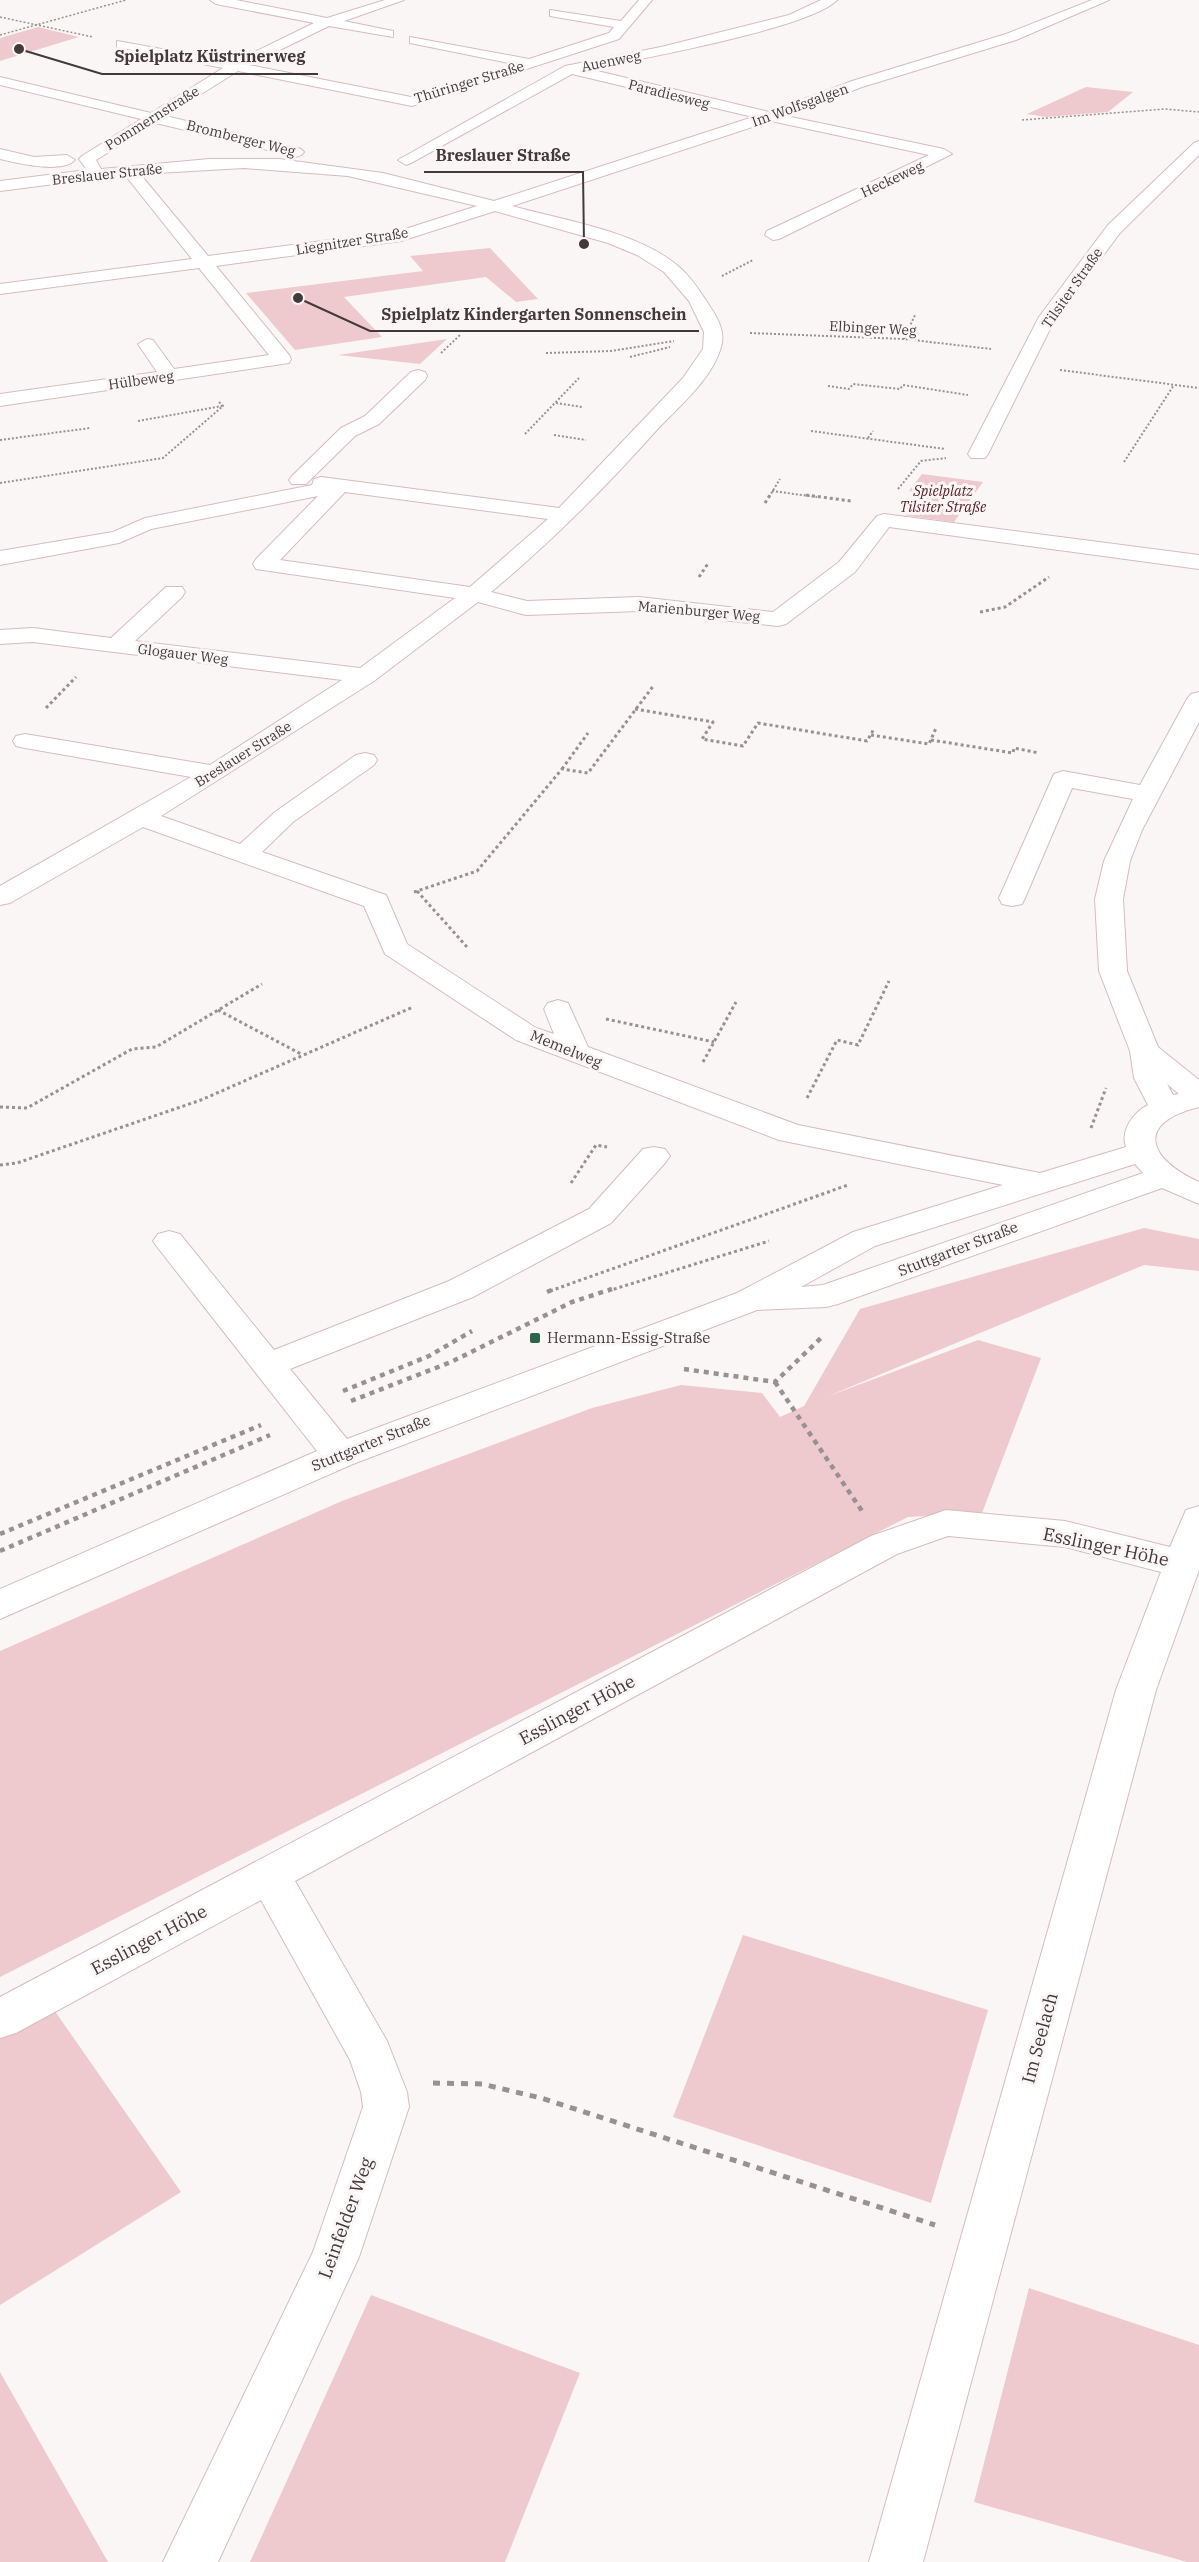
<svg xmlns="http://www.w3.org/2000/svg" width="1199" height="2562" font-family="'IBM Plex Serif',serif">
<rect width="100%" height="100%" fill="#fbf6f6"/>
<g fill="#eec9cd">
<polygon points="38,27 79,37 0,61 0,38"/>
<polygon points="1086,87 1133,92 1108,112 1046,117 1027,114"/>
<polygon points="490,248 538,299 516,302 486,277 344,297 382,337 295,350 246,293 423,271 410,256"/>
<polygon points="447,339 420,364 338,355"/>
<polygon points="922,474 983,482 954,522 903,515 918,493 909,491"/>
<polygon points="1144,1228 1199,1239 1199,1271 1144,1265 826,1397 978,1340 1041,1358 982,1513 908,1517 0,1977 0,1651 342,1501 592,1408 681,1385 762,1393 780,1417 804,1406 860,1309"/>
<polygon points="743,1935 988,2010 931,2203 673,2117"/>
<polygon points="52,2007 181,2192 0,2305 0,2036"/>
<polygon points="1029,2288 1199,2345 1199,2562 1187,2562 974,2502"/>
<polygon points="371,2295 580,2373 505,2562 250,2562"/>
<polygon points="0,2372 108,2562 0,2562"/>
</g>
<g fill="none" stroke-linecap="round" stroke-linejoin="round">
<g stroke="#d5bcbe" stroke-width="2">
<g id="minor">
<path d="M210,0H236L327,18L385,0H404L344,21L393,31V37L329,26L249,65L411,97L514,64L410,43V37L529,59L609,33L614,27L550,16V10L621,21L639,0H652L619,39L412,106L238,71L166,116L301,149L304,152L301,155L296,157L156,123L96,160L101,169L209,159H279L383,173L494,201L753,117L572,74L411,163L406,165L398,160L565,66L661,47L789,15L821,0H837C811,28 635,60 589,69L769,112L852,81L1006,34L1092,0H1109L1016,40L862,87L786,116L944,149L952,154L779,239L773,240L765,235L767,231L929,155L771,121L512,206C562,220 637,231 678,266C690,276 700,291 709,305C717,317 726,332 721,347C712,380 677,408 654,433C604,489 550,543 491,592L527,601L639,597L773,612L839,562L877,516L884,514L1199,555V569L889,527L855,572L786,624L778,626L639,611L526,615L478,602L374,681L161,816L240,844L275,812L356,755L365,753L374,755L377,760L374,765L293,822L262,852L386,895L407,944L536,1028L554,1034L544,1009L548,1003L558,1000L568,1003L588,1047L798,1125L1040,1173L1126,1147C1120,1130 1134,1112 1148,1105L1134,1078L1130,1051L1099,971L1095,899L1104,861L1133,799L1072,788L1025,898L1022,904L1012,906L1002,904L999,898L1054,774L1063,771L1140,785L1187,699L1191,694L1199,692V722L1142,830L1130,861L1123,899L1127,971L1158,1047L1199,1080V1107C1134,1123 1148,1159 1199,1182V1204L1162,1188L838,1304L826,1307L757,1310L353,1464L0,1619V1589L317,1451L158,1248L153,1241L158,1234L169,1231L180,1234L274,1350L449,1281L589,1209L643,1149L654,1147L665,1149L670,1156L665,1163L611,1223L473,1297L290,1369L347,1439L737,1293L853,1232L1003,1185L779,1140L516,1040L385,954L364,906L143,827L10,903L0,905V886L191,777L25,748L16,746L13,741L16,736L25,734L210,765L342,680L33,642L0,644V630L33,628L111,638L166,587H182L185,592L182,597L135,641L360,668L455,598L256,569L253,564L256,559L318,496L151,529L119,543L0,565V551L113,532L145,518L312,485L314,479L321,477L559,508L683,378L703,349L704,332L689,301L664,272L637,255L608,243L495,211L401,241L216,266L289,355L291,359L289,363L0,406V394L157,372L138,344L147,339L153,340L174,369L269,355L199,268L0,294V284L192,259L125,175L0,191V181L87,170L79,159L82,156L141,119L0,85V77L151,113L223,68L117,47V41L234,62L314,23L216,4ZM244,168L348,176L477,206L399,231L208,256L140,174ZM345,492L548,519L470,587L280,560ZM1167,1084L1179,1094L1173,1095ZM1135,1164L1143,1173L823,1285L801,1287L875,1246Z"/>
<polygon points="1199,141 1199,155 1120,233 1054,321 988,454 985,458 971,458 968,454 1039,317 1108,225 1194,143"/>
<path d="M0,149L34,157L67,155L75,160C62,174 17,163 0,159Z"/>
<polygon points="418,370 425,372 427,376 425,380 379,424 355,436 306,484 292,484 289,480 292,476 341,428 365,416 411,372"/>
<polygon points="1199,1506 1199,1570 1156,1690 923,2562 869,2562 1116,1690 1161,1572 1065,1547 948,1536 897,1554 295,1881 387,2041 407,2092 409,2107 359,2257 218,2562 163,2562 313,2252 363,2107 361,2092 350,2060 261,1900 16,2033 0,2038 0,1997 871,1536 946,1510 1065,1521 1170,1547 1186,1510"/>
</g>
</g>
<g stroke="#989091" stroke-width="1.5" stroke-dasharray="2 2" stroke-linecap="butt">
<polyline points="0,17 93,37"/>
<polyline points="0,35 126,0"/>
<polyline points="1022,120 1165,109 1199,112"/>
</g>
<g stroke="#989091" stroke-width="2" stroke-dasharray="2 2" stroke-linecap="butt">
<polyline points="722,276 753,260"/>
<polyline points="750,333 904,339 991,349"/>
<polyline points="904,339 915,315"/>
<polyline points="441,353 460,335"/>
<polyline points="546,353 611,351 674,341"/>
<polyline points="630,357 670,347"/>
<polyline points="1060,370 1199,388"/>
<polyline points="828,386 849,389 853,384 900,389 903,385 968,395"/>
<polyline points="556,403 582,407"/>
<polyline points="138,421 222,406"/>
<polyline points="811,431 945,449"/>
<polyline points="525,434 579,378"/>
<polyline points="554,435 586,440"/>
<polyline points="868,438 873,431"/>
<polyline points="0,440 90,428"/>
<polyline points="1124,462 1174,385"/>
<polyline points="0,483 163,458 223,406 219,402"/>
<polyline points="898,489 921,461 946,458"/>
<polyline points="772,491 817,497"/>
<polyline points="769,497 780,479"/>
</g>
<g stroke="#989091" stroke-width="3" stroke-dasharray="3 3" stroke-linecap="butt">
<polyline points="806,495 851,501"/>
<polyline points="765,503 770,495"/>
<polyline points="699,577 709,562"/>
<polyline points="980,612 1005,607 1049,577"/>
<polyline points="46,708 76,677"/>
<polyline points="635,709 713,722 702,739 743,746 758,723 867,741 874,729"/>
<polyline points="871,735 929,744 936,728"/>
<polyline points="931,740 1013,753 1014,748 1039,753"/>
<polyline points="562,769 588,733"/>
<polyline points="417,891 467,947"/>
<polyline points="414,892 477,871 562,769 588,773 654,685"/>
<polyline points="218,1010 301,1054"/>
<polyline points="606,1019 714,1042"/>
<polyline points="703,1062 736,1002"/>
<polyline points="807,1098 837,1040 858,1045 889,981"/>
<polyline points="0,1107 27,1108 132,1049 156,1047 262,984"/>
<polyline points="1091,1128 1106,1088"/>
<polyline points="0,1165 17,1163 201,1100 413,1007"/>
<polyline points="571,1183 596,1145 607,1147"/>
<polyline points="550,1291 848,1185"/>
<polyline points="608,1291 769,1241"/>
</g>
<g stroke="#989091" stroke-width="4.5" stroke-dasharray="5 5" stroke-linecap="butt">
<polyline points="547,1292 554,1289"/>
<polyline points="684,1369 775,1382 822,1337"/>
<polyline points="775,1382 862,1511"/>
<polyline points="343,1391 429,1356 472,1331"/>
<polyline points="351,1401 451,1362 572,1302 612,1289"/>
<polyline points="0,1534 261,1425"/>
<polyline points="0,1551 270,1435"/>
</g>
<polyline stroke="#989091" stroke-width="5" stroke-dasharray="7 7" stroke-linecap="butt" points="433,2083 482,2084 541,2098 935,2225"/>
<use href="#minor" fill="#fff" fill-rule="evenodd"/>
</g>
<rect fill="#2e644a" stroke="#fbf6f6" stroke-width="2" x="529" y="1332" width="12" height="12" rx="3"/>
<g text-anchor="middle" stroke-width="6" stroke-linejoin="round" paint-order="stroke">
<g font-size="14" fill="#43393a" stroke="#fbf6f6">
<text transform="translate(611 61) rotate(-11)" y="5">Auenweg</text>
<text transform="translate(469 82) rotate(-17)" y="5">Thüringer Straße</text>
<text transform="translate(669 94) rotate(14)" y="5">Paradiesweg</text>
<text transform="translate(800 105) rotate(-20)" y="5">Im Wolfsgalgen</text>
<text transform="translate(152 118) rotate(-32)" y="5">Pommernstraße</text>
<text transform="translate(241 138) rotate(14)" y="5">Bromberger Weg</text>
<text transform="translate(107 174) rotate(-6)" y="5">Breslauer Straße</text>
<text transform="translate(892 179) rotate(-25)" y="5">Heckeweg</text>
<text transform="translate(352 241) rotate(-9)" y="5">Liegnitzer Straße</text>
<text transform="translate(1072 288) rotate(-55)" y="5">Tilsiter Straße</text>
<text transform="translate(873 328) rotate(3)" y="5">Elbinger Weg</text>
<text transform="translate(141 380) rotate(-8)" y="5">Hülbeweg</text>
<text transform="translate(699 611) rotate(5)" y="5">Marienburger Weg</text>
<text transform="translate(183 654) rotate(7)" y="5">Glogauer Weg</text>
<text transform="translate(243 754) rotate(-32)" y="5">Breslauer Straße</text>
</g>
<g font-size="14" font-style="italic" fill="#4f1a24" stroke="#fbf6f6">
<text x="943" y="496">Spielplatz<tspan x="943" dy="16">Tilsiter Straße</tspan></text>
</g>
<g font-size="15" fill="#43393a" stroke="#fbf6f6">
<text transform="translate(566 1049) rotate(22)" y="5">Memelweg</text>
<text transform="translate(958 1249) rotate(-21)" y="5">Stuttgarter Straße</text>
<text transform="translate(371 1443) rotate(-22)" y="5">Stuttgarter Straße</text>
</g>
<g font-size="15" fill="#43393a" stroke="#fbf6f6" text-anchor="start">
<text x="547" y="1343">Hermann-Essig-Straße</text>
</g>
<g font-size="18" fill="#43393a" stroke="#fbf6f6">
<text transform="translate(1106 1547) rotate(12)" y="6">Esslinger Höhe</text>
<text transform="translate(577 1710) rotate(-28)" y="6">Esslinger Höhe</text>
<text transform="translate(149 1940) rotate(-28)" y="6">Esslinger Höhe</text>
<text transform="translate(1040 2038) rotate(-75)" y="6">Im Seelach</text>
<text transform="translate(346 2218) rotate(-70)" y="6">Leinfelder Weg</text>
</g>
</g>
<path fill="none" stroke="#43393a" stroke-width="2" d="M19 49L102 74H318M584 244L583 172H424M298 298L370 331H699"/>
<g fill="#43393a" stroke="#fbf6f6" stroke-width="2">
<circle cx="19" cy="49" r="6"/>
<circle cx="584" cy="244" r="6"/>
<circle cx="298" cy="298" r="6"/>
</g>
<g font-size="16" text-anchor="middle" font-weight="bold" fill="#43393a" stroke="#fbf6f6" stroke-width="6" stroke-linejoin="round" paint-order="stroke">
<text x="210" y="62">Spielplatz Küstrinerweg</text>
<text x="503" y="161">Breslauer Straße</text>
<text x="534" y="320">Spielplatz Kindergarten Sonnenschein</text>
</g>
</svg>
